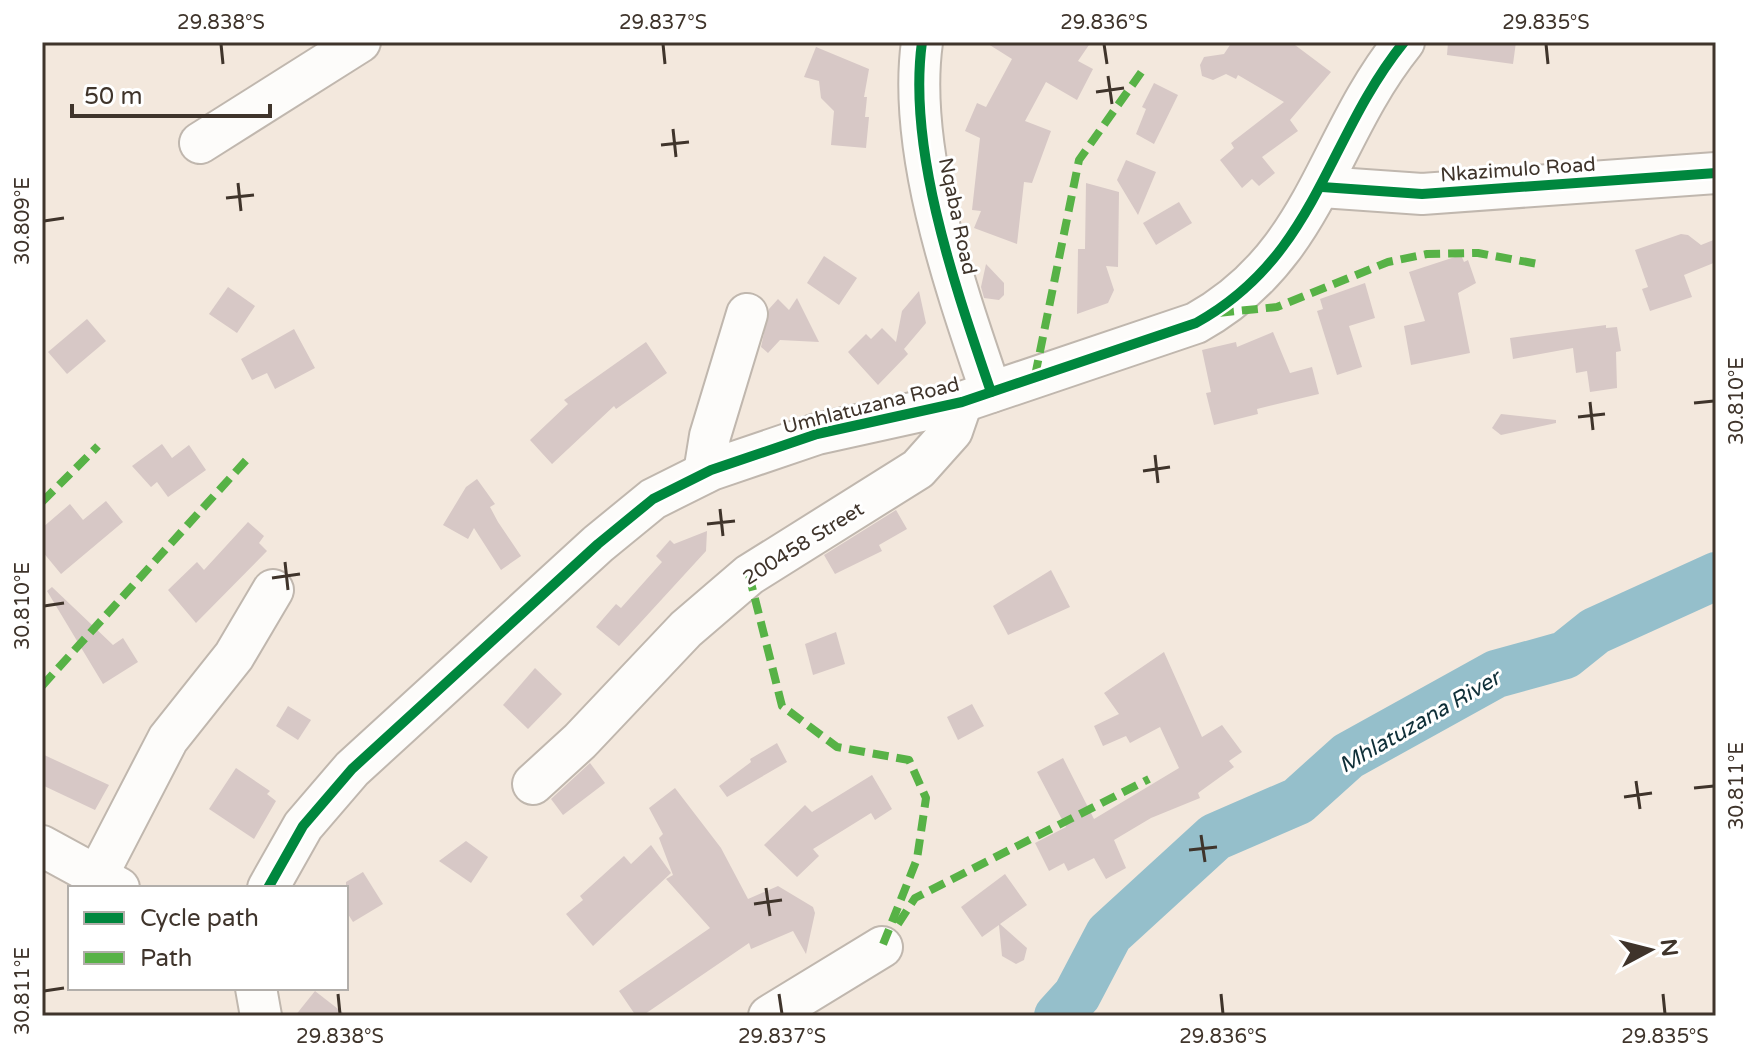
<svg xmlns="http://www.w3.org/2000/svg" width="1758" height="1058" font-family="'Varela Round',sans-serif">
<rect width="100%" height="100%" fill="#f3e8dd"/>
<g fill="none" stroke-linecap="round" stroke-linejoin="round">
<polyline stroke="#95bfcb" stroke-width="48" points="1058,1016 1077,995 1109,934 1215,837 1298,801 1348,756 1496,674 1565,655 1595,631 1716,576"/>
</g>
<g fill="#d7c8c6">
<polygon points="985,42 1091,42 1078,61 1093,69 1077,100 1046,82 1025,121 1051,131 1032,183 1024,182 1017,244 974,228 981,211 972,210 980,138 965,131 977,103 986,107 1012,59"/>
<polygon points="1232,42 1291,42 1331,72 1290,120 1298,131 1262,157 1275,173 1259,186 1252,179 1242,188 1220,160 1234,148 1231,143 1284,102 1238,75 1236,79 1226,74 1213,80 1202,76 1200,65 1204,57 1224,54"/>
<polygon points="1448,42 1516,42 1513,64 1447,55"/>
<polygon points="816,47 869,69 864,97 867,97 865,117 869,117 866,148 831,145 834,111 821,98 819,81 804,77"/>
<polygon points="1154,83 1178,95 1154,144 1136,134 1146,109 1142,107"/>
<polygon points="1126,160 1156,172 1138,215 1117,180"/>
<polygon points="1086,183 1119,192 1118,267 1106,266 1114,290 1108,303 1077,314 1078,249 1085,249"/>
<polygon points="1179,202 1192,223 1156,245 1143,223"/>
<polygon points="1681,234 1688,235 1701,245 1716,239 1716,262 1684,275 1692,297 1650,311 1642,289 1648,287 1635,250"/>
<polygon points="1461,255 1464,262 1468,260 1476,283 1458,293 1470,353 1411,365 1404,326 1425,321 1409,272"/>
<polygon points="824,256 857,278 839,305 807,283"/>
<polygon points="986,264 1004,283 1004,295 999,300 984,298 981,287"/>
<polygon points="1365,283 1375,318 1349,326 1362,367 1337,375 1317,311 1323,309 1320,299"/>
<polygon points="228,287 255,306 237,333 209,314"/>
<polygon points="919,291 926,323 904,349 908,354 878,385 848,352 866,334 871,339 882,328 896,342 902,311"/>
<polygon points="797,298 819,342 780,340 768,353 761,347 769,309 778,299 789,310"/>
<polygon points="87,319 106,341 67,374 48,352"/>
<polygon points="1606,325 1606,328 1617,327 1621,351 1616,352 1617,388 1590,392 1587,371 1576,373 1573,348 1513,359 1510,338"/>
<polygon points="294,329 315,368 275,389 267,373 252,380 241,359"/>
<polygon points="1273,332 1290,373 1312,367 1319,394 1257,409 1258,414 1214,425 1206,393 1211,392 1202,350 1236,342 1237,347"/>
<polygon points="646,342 667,373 616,409 614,406 552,464 530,440 568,404 564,400"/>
<polygon points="1501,414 1556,420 1556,423 1501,435 1492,428"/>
<polygon points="162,444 172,458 189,445 206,470 168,497 157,482 151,487 132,466"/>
<polygon points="477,479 495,504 490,507 498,522 521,556 501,570 474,528 468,539 443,525 466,487"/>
<polygon points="106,501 123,522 61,574 42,551 42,528 70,504 83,520"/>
<polygon points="896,510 907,529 879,545 882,551 835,574 824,555"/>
<polygon points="248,522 264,536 259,543 267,551 196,623 168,590 197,562 204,570"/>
<polygon points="707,531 706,551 619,646 596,627 616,604 621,608 662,562 656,556 670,540 674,544"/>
<polygon points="1051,570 1070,607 1008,635 993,606"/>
<polygon points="52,587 113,645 123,638 138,662 103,684 47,591"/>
<polygon points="836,632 845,664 813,675 805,644"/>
<polygon points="1164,652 1202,737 1222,725 1242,752 1229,761 1234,767 1198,793 1200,798 1151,818 1114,840 1126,868 1106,879 1094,858 1068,871 1064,863 1049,871 1035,843 1066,827 1037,772 1063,758 1094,819 1179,768 1160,727 1130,743 1126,736 1103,746 1094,726 1119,714 1104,693"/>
<polygon points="535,668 562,694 528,729 503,705"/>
<polygon points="972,704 984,726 958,740 947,717"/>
<polygon points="288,706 311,720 298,740 276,726"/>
<polygon points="777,743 787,762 727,797 719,786 751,762 750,759"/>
<polygon points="42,754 109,785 95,810 42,785"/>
<polygon points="590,763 605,783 563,815 551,799"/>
<polygon points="236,768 270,791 267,794 276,801 254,839 209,809"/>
<polygon points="872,775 892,809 875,820 871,813 813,849 819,856 797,877 764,845 805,805 812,812"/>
<polygon points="675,788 721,848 748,899 778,886 813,907 815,913 806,954 793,931 751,949 749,943 642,1016 636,1016 619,991 710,928 666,879 673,875 659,838 663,834 649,808"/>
<polygon points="466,841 488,857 471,883 439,861"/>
<polygon points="651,845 671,873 593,946 566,914 583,900 580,896 624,856 631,864"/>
<polygon points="363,872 383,904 353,922 346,911 346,882"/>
<polygon points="1005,874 1027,905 1000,924 1027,948 1024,960 1016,964 1002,956 999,925 982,937 961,907"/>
<polygon points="315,991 347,1016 295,1016"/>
</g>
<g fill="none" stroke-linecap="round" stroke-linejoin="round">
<g stroke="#c0b7ae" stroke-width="44">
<g id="minor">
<path d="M922,42C907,151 956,289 991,392"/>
<polyline points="200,143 360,42"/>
<polyline points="1322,187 1422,194 1716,173"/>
<polyline points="704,473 710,436 747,314"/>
<polyline points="533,784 580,741 686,629 749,575 918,469 952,431 962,402"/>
<polyline points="42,846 119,888"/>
<polyline points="97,876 168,739 234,656 273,590"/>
<path d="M268,888L303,826L352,769L598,544L653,499L711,470L817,434L962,402L1196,323C1317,256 1325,140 1404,42"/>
<polyline points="256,988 261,1016"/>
<polyline points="769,1016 882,947"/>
</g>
</g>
<use href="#minor" stroke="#fdfcfa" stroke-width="40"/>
<g stroke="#57b246" stroke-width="8" stroke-dasharray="16 8" stroke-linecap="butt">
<polyline points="1218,313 1277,307 1388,262 1427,254 1478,253 1538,264"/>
<polyline points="1035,376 1079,160 1145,67"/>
<polyline points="42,502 98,446"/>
<polyline points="749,575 782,706 837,747 909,760 926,798 917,859 882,947"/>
<polyline points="42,686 250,456"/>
<polyline points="898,924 915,898 1149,779"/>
</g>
<g stroke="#fff" stroke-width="15">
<g id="cycleway">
<path d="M922,42C907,151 956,289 991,392"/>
<polyline points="1322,187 1422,194 1716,173"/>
<path d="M268,888L303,826L352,769L598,544L653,499L711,470L817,434L962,402L1196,323C1317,256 1325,140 1404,42"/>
</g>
</g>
<use href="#cycleway" stroke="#00873e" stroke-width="10"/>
</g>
<path fill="none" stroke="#3f342b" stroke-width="3" d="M221,44L223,64M663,44L665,64M1104,44L1107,64M1546,44L1548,64M1108,76L1112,104M1096,92L1124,88M673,129L676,157M661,145L689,142M238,183L241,211M226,198L254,195M44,221L64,218M1590,402L1593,430M1694,403L1714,401M1578,417L1605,414M1155,455L1158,483M1143,471L1170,467M720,509L723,536M707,524L735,521M285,562L288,590M272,578L300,574M44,606L64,603M1636,781L1640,809M1694,788L1714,786M1624,797L1652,793M1201,835L1205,862M1189,850L1217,847M766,888L770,916M754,904L782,900M44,991L64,988M338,994L340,1014M779,994L782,1014M1221,994L1223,1014M1663,994L1665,1014"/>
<g text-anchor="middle" stroke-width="6" stroke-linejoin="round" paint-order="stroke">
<g font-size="20" fill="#3f342b" stroke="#fff">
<text transform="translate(1518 169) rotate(-4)" y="7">Nkazimulo Road</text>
<text transform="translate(958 216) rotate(78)" y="7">Nqaba Road</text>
<text transform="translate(871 405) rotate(-14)" y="7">Umhlatuzana Road</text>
<text transform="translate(803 543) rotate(-32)" y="7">200458 Street</text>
</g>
<g font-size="22" font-style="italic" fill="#0f2f38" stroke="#fff">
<text transform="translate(1419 721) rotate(-30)" y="8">Mhlatuzana River</text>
</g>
</g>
<rect width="1758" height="1058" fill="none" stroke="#ffffff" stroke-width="88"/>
<rect x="68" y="886" width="280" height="104" fill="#ffffff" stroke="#b2aeaa" stroke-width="2"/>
<rect x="84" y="912" width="40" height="12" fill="#00873e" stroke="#b2aeaa" stroke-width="2"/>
<text x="140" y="926" font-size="24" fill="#3f342b">Cycle path</text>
<rect x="84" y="952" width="40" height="12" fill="#57b246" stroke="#b2aeaa" stroke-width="2"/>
<text x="140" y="966" font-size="24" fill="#3f342b">Path</text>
<g transform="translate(1650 950) rotate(83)" stroke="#ffffff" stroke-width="6" paint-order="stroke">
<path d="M0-6L14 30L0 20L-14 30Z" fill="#3f342b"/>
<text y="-12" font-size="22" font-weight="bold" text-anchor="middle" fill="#3f342b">N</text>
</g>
<path d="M72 104v12h198v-12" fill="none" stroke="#3f342b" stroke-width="4"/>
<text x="84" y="104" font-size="24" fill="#3f342b" stroke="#ffffff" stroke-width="6" paint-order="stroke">50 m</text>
<rect x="44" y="44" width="1670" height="970" fill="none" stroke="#3f342b" stroke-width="3"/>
<g font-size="20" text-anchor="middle" fill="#3f342b">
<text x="221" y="29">29.838°S</text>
<text x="663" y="29">29.837°S</text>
<text x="1104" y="29">29.836°S</text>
<text x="1546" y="29">29.835°S</text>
<text transform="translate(22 221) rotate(-90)" y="7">30.809°E</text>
<text transform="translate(1736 401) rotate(-90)" y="7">30.810°E</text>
<text transform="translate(22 606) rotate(-90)" y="7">30.810°E</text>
<text transform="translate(1736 786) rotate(-90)" y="7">30.811°E</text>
<text transform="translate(22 991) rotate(-90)" y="7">30.811°E</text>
<text x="340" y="1043">29.838°S</text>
<text x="782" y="1043">29.837°S</text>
<text x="1223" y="1043">29.836°S</text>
<text x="1665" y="1043">29.835°S</text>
</g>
</svg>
